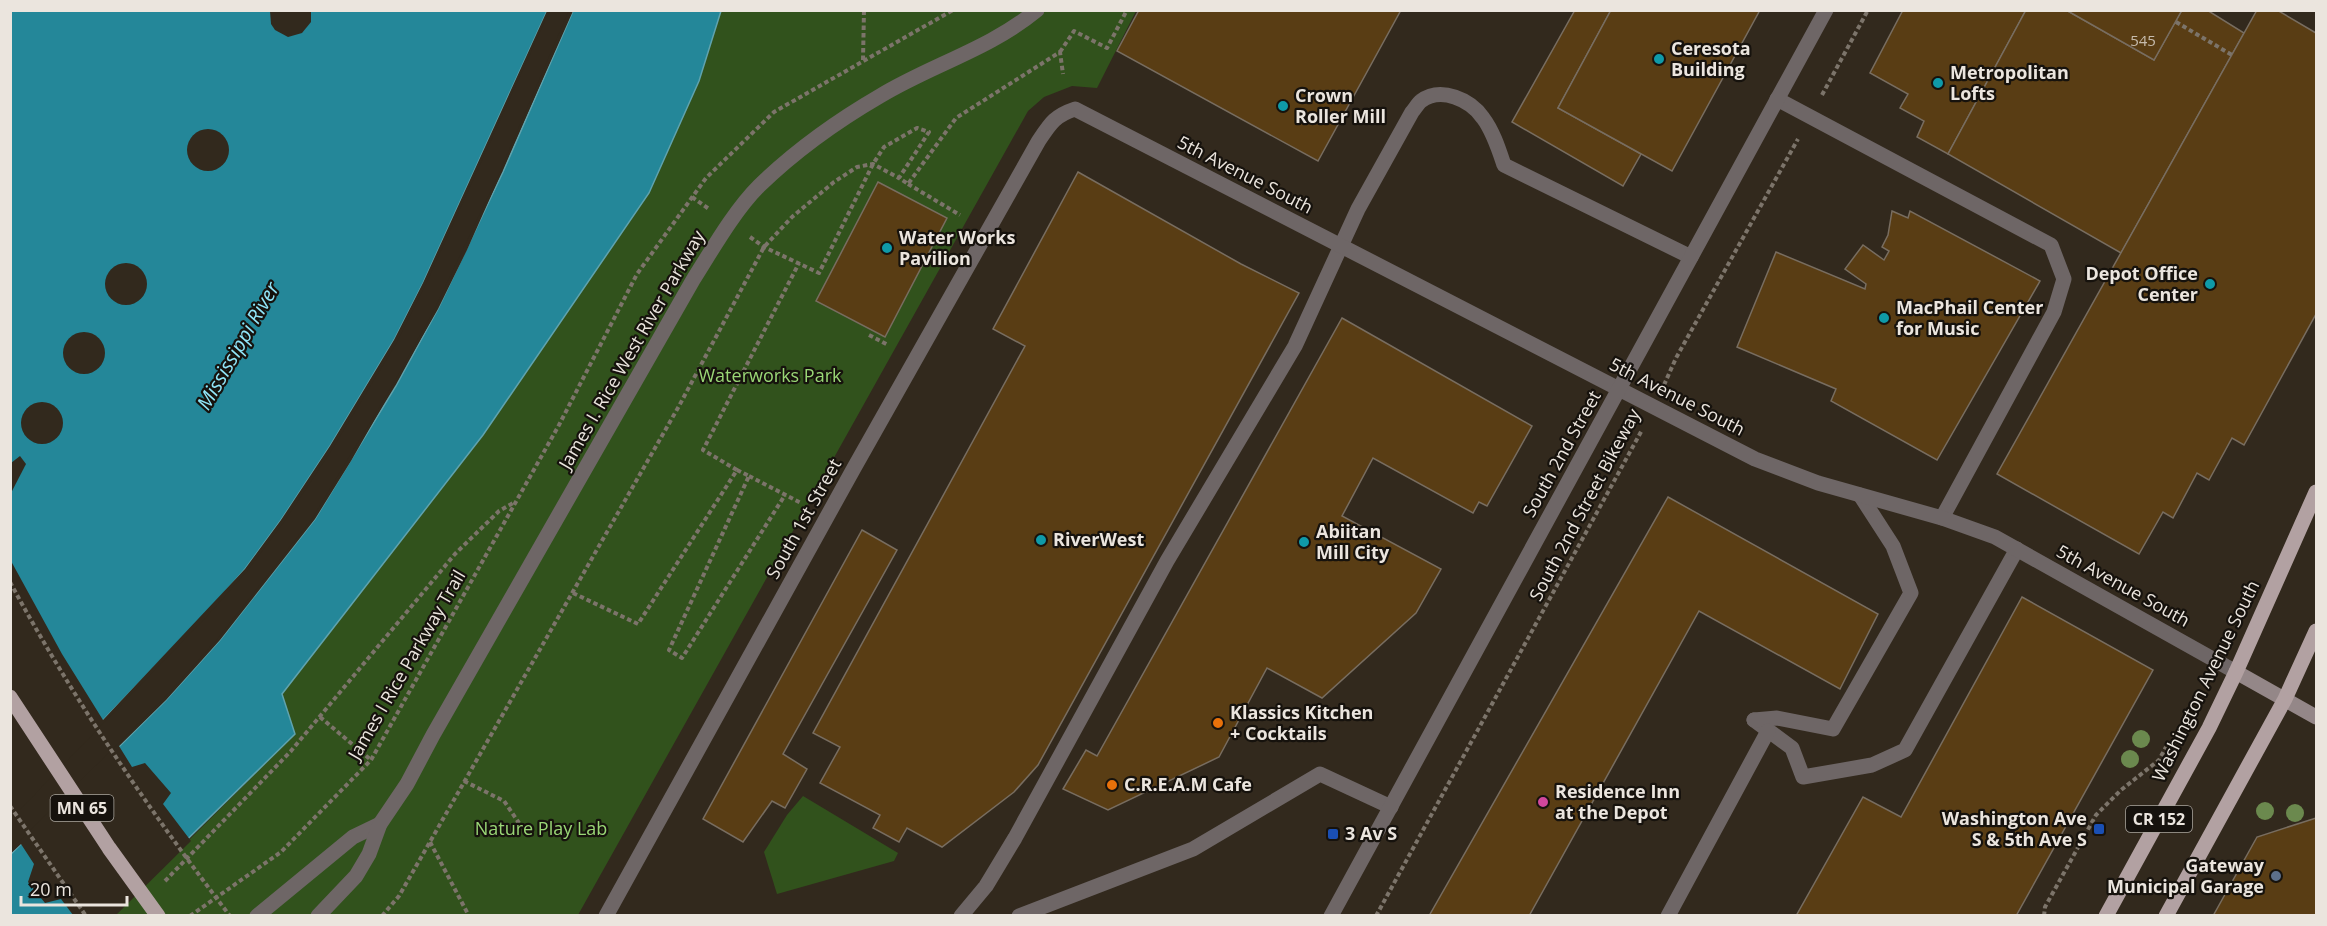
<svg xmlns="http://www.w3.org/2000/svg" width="2327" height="926" font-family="'Open Sans',sans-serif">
<rect width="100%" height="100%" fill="#32291d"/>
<g fill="#31521c">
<polygon points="721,11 1136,11 1097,88 1072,86 1044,97 1028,111 578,915 113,916 295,734 281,694 483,435 649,193 699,81"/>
<polygon points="803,796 898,853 894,861 777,894 764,852 787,815"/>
</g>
<g fill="#248799" stroke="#60a3ae" stroke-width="1.5">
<polygon points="10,11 547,11 423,283 394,340 330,446 281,520 245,569 208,611 10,817"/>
<polygon points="573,11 721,11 699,81 649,193 483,435 282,694 295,734 110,915 11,916 11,854 166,700 220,640 315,519 396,386 438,309 503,172"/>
</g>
<g fill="#32291d">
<polygon points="550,10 426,284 397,342 333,448 284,522 248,570 210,613 10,820 11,561 62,654 103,720 245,569 281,520 330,446 394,340 423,283 547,11"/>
<polygon points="569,10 573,11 467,250 438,309 351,461 315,519 220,640 166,700 119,746 132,767 145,763 171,793 163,804 191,841 115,916 73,915 61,899 45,903 28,882 34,864 21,844 10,854 10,850 164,698 218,638 313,517 393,384 435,308 500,171"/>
<polygon points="270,11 311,11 311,22 302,33 288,37 275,30 271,24"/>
<circle cx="208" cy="150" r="21"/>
<circle cx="126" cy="284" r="21"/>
<circle cx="84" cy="353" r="21"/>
<circle cx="42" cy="423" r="21"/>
<polygon points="20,456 26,464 11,493 11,463"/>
</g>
<g fill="#593d14" stroke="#786d60" stroke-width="1.5">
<polygon points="1139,10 1401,10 1318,161 1117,51"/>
<polygon points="1575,10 1611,10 1558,108 1641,154 1623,186 1512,122"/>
<polygon points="1611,10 1760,10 1672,171 1558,108"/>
<polygon points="1903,10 2026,10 1948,154 1917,137 1924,121 1900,108 1908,94 1870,73"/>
<polygon points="2026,10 2066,10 2154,60 2182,10 2207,10 2244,33 2121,253 1948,154"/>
<polygon points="2066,10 2182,10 2154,60"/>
<polygon points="2257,10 2277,10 2316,33 2316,314 2244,445 2232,438 2209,480 2197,473 2173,518 2163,512 2139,554 1997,474"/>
<polygon points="1078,172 1241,264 1299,293 1038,765 1014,792 942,847 907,828 899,842 873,828 880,815 820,783 840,747 813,733 1025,346 993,329"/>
<polygon points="878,182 947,218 885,337 816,301"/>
<polygon points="1892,211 1908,218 1910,211 2040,281 1937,460 1831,401 1836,389 1737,347 1776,252 1865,289 1866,284 1845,269 1863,245 1884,260 1889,251 1882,247 1888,235"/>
<polygon points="1342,318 1532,426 1487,506 1479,502 1473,513 1373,458 1342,516 1441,569 1416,613 1322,698 1267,668 1219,757 1108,810 1063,789 1086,750 1097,756"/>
<polygon points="1668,497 1878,614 1840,689 1699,611 1529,916 1429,916"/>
<polygon points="862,530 897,550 783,754 807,769 785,808 772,801 743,842 703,819"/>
<polygon points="2022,597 2153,670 2016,916 1796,916 1863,797 1901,817"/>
<polygon points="2316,818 2316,916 2213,916 2257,837"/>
</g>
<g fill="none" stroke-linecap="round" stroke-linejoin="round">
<g stroke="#7c746a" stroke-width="4" stroke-dasharray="4.5 3" stroke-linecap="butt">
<polyline points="2176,22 2232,55"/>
<polyline points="1060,52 1074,31 1107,48 1127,10"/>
<polyline points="863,60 864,10"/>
<polyline points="1822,95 1868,10"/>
<polyline points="908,184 960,215"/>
<polyline points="692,197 709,209"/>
<polyline points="750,237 764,247 819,273 873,164 884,147 917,128 929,132 899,178 908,184 956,118 1060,52 1063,74"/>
<polyline points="869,335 888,345"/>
<polyline points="1664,385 1676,358 1798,139"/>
<polyline points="737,470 703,450 799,263"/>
<polyline points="749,476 801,503"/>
<polyline points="573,593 638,624 737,470 749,476 669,650 682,658 785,495"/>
<polyline points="320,717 371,760"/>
<polyline points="464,781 504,801 519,823"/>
<polyline points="10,806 86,916"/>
<polyline points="430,842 469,916"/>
<polyline points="165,881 291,751 455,554 499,511 515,502"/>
<polyline points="190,916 281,852 371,760 559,425 637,274 706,178 774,112 953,10"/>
<polyline points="382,916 399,896 679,406 764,247 792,217 834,182 857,167 873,164 899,178"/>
<polyline points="1376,916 1642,430"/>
<polyline points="2044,916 2045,907 2096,815 2121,790 2159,760 2166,747"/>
</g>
<g stroke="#6e6666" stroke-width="15">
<polyline points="1777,99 2051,245 2064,279 2054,312 1942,518"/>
<polyline points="1754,720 1792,748 1803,777 1872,765 1905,750 2017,549"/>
<polyline points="1754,720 1777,718 1833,729 1911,593 1893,546 1860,495"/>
<path d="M961,916L986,886L1015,838L1167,561L1295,346L1358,209L1412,112C1415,109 1418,103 1421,101C1441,86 1471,100 1483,118C1493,131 1499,150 1504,165L1691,257"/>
<polyline points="1019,916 1193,849 1320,774 1391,807"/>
<polyline points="1668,916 1768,731"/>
</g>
<g stroke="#6e6666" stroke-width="15">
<polyline points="257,916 353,837 380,824"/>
<path d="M318,916L356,876L369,854L380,824L407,784L433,735L693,280C712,250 734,211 759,186C794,152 837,121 880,96C931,65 990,49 1037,10"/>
</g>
<g stroke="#6e6666" stroke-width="15">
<path d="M606,916L854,468L1038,142C1050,124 1054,116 1075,109L1755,459L1818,483L1942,518L1995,537L2236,672"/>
<polyline points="1331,916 1826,10"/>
</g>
<polyline stroke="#948788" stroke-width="15" points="2236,672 2316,717"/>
<g stroke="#b2a1a2" stroke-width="15">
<polyline points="2106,916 2209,728 2236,672 2316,492"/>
<polyline points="2166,916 2285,699 2316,631"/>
</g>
<path stroke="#7c746a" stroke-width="4" stroke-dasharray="4.5 3" stroke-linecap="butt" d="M10,582C73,699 149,810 230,916"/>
<polyline stroke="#b2a1a2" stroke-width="15" points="10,697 109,848 158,916"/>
</g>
<g fill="#6b894e">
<circle cx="2141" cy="739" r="9"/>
<circle cx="2130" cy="759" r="9"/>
<circle cx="2265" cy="811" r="9"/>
<circle cx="2295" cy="813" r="9"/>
</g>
<g fill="#0f9aa8" stroke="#16120d" stroke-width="2">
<circle cx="1659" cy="59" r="6"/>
<circle cx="1938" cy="83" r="6"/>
<circle cx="1283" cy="106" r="6"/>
<circle cx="887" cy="248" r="6"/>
<circle cx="2210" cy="284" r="6"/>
<circle cx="1884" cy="318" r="6"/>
<circle cx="1041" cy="540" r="6"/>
<circle cx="1304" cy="542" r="6"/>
</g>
<g fill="#e8710a" stroke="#16120d" stroke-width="2">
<circle cx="1218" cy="723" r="6"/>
<circle cx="1112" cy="785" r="6"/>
</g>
<circle fill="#d1479c" stroke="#16120d" stroke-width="2" cx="1543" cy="802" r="6"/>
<g fill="#1a4fb4" stroke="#16120d" stroke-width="2">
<rect x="2093" y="823" width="12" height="12" rx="3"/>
<rect x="1327" y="828" width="12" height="12" rx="3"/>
</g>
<circle fill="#5c6f8a" stroke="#16120d" stroke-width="2" cx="2276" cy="876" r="6"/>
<g text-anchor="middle" stroke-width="4.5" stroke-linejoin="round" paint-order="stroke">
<g font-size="15" fill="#c6bbac">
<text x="2143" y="46">545</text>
</g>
<g fill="#16120d" stroke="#aba69f" stroke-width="1.5">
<rect x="50.5" y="795" width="63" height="26" rx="4.5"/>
<rect x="2126" y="806" width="66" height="26" rx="4.5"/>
</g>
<g font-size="16" font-weight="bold" fill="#ebe5de">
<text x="82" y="814">MN 65</text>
<text x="2159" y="825">CR 152</text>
</g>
<g font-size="18" font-weight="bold" fill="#ebe5de" stroke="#16120d" text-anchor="start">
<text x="1671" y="55">Ceresota<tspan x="1671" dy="21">Building</tspan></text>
<text x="1950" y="79">Metropolitan<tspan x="1950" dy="21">Lofts</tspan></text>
<text x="1295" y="102">Crown<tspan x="1295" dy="21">Roller Mill</tspan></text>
<text x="899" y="244">Water Works<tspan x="899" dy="21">Pavilion</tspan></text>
<text x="2198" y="280" text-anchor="end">Depot Office<tspan x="2198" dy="21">Center</tspan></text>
<text x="1896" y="314">MacPhail Center<tspan x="1896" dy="21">for Music</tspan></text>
<text x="1316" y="538">Abiitan<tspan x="1316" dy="21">Mill City</tspan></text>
<text x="1053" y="546">RiverWest</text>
<text x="1230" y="719">Klassics Kitchen<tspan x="1230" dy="21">+ Cocktails</tspan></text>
<text x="1124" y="791">C.R.E.A.M Cafe</text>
<text x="1555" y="798">Residence Inn<tspan x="1555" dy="21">at the Depot</tspan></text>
<text x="2087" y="825" text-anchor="end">Washington Ave<tspan x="2087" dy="21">S &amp; 5th Ave S</tspan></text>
<text x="1345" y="840">3 Av S</text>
<text x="2264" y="872" text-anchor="end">Gateway<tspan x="2264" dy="21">Municipal Garage</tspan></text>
</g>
<g font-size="18" fill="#ebe5de" stroke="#16120d">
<text transform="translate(1245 175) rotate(27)" y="6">5th Avenue South</text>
<text transform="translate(632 350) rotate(-60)" y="6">James I. Rice West River Parkway</text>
<text transform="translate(1677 397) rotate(27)" y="6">5th Avenue South</text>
<text transform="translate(1562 454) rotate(-61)" y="6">South 2nd Street</text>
<text transform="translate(1585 505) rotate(-62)" y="6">South 2nd Street Bikeway</text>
<text transform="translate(804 519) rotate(-61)" y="6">South 1st Street</text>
<text transform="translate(2123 586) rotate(29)" y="6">5th Avenue South</text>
<text transform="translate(407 665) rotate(-60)" y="6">James I Rice Parkway Trail</text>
<text transform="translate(2206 681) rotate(-64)" y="6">Washington Avenue South</text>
</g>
<g font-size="18" fill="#9ad776" stroke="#16120d">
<text x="770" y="382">Waterworks Park</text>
<text x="541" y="835">Nature Play Lab</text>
</g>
<g font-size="20" font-style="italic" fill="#91e6f9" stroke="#16120d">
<text transform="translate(238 346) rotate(-60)" y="7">Mississippi River</text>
</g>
</g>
<rect width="2327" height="926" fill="none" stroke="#ebe5de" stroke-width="24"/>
<path d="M21 896v9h106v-9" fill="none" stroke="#ebe5de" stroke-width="3"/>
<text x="30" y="896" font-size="18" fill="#ebe5de" stroke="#16120d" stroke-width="4.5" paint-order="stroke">20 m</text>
</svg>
